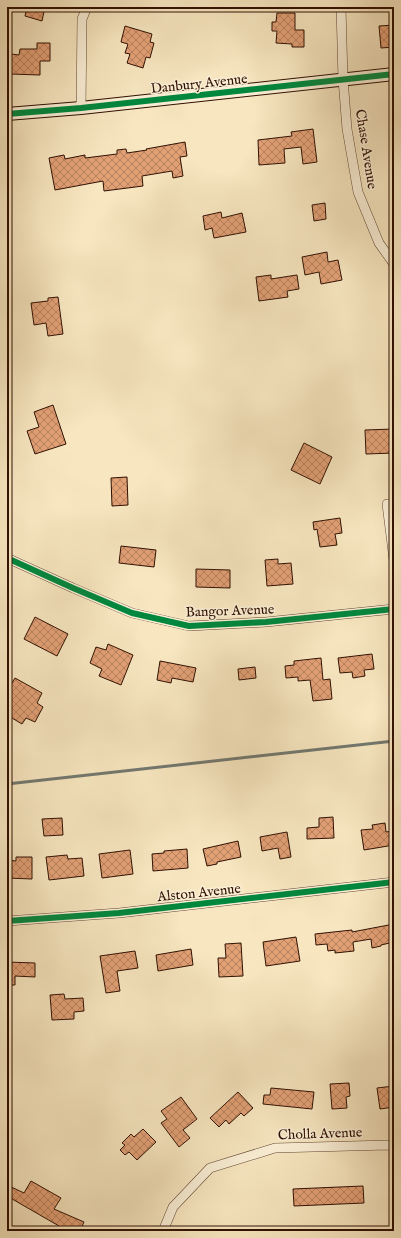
<svg xmlns="http://www.w3.org/2000/svg" width="401" height="1238" font-family="'IM FELL English',serif">
<defs>
<pattern id="building-cross-hatch" width="8" height="8" patternUnits="userSpaceOnUse"><rect width="8" height="8" fill="#e2a075"/><path d="M0 0l8 8M0 8l8-8" fill="none" stroke="#b8815e"/></pattern>
</defs>
<rect width="100%" height="100%" fill="#f7e6c0"/>
<filter id="stains"><feTurbulence type="fractalNoise" baseFrequency=".005" numOctaves="4"/><feColorMatrix values="0 0 0 0 .2 0 0 0 0 .09 0 0 0 0 .02 0 0 0 .5 -.17"/></filter>
<radialGradient id="worn" r=".72"><stop offset=".6" stop-color="#630" stop-opacity="0"/><stop offset="1" stop-color="#630" stop-opacity=".3"/></radialGradient>
<g fill="none" stroke-linecap="round" stroke-linejoin="round">
<polyline stroke="#72786f" stroke-width="3" points="7,784 394,741"/>
</g>
<g fill="url(#building-cross-hatch)" stroke="#301002">
<polygon points="27,7 45,7 42,21 25,16"/>
<polygon points="277,13 295,13 295,30 304,30 304,47 292,47 292,44 276,43 277,31 272,31 272,22 276,22"/>
<polygon points="394,25 394,47 381,48 379,26"/>
<polygon points="125,26 152,34 150,42 154,43 150,58 146,57 143,68 127,63 130,54 125,53 128,44 121,42"/>
<polygon points="37,43 50,43 50,61 40,61 40,75 10,74 11,54 19,55 20,49 37,49"/>
<polygon points="313,129 317,162 303,164 301,147 284,149 285,163 259,165 258,140 292,136 291,132"/>
<polygon points="185,142 187,156 180,157 183,176 173,178 172,171 142,176 143,186 104,191 103,181 55,190 49,158 64,155 65,159 85,155 85,158 117,154 117,150 126,149 127,153 147,150 146,149"/>
<polygon points="325,203 326,219 314,221 312,205"/>
<polygon points="221,212 222,218 242,213 246,232 214,238 212,228 205,230 203,216"/>
<polygon points="327,252 328,262 338,260 342,280 321,284 319,272 305,275 302,257"/>
<polygon points="271,275 271,279 297,275 299,289 287,291 288,297 259,301 256,277"/>
<polygon points="58,297 63,334 48,336 46,323 34,325 31,303 48,301 48,298"/>
<polygon points="53,405 66,444 35,454 27,431 39,427 34,412"/>
<polygon points="394,429 394,453 366,454 365,430"/>
<polygon points="304,443 332,457 320,484 291,470"/>
<polygon points="127,477 128,505 112,506 111,478"/>
<polygon points="340,518 342,533 335,534 337,545 320,547 317,529 314,530 313,522"/>
<polygon points="121,546 156,550 154,567 119,563"/>
<polygon points="278,559 278,564 291,563 293,584 267,586 265,560"/>
<polygon points="196,569 230,570 230,588 196,587"/>
<polygon points="35,617 68,634 57,656 24,639"/>
<polygon points="108,644 133,655 121,685 99,676 102,669 90,663 96,647 106,650"/>
<polygon points="372,654 374,669 364,670 365,676 353,678 352,672 340,673 338,658"/>
<polygon points="321,658 323,680 330,679 332,699 313,701 310,680 298,681 298,677 286,678 285,666 294,665 294,661"/>
<polygon points="160,661 196,668 193,682 172,678 171,683 157,680"/>
<polygon points="255,667 256,678 239,680 238,669"/>
<polygon points="15,678 42,693 37,703 43,707 35,722 26,718 22,724 7,715 7,700 11,693 7,691"/>
<polygon points="333,817 334,838 307,839 307,828 319,827 319,818"/>
<polygon points="62,818 63,835 44,836 42,819"/>
<polygon points="385,823 386,832 394,831 394,845 364,850 361,830 373,829 372,825"/>
<polygon points="287,832 291,857 280,859 278,848 262,851 260,837"/>
<polygon points="238,841 241,857 217,862 217,864 207,866 203,849"/>
<polygon points="187,849 188,868 153,871 152,854 164,853 164,851"/>
<polygon points="130,850 133,874 102,878 99,854"/>
<polygon points="67,855 68,859 82,858 84,876 49,880 46,857"/>
<polygon points="16,857 32,857 32,879 7,878 7,860 16,861"/>
<polygon points="394,924 394,942 381,945 381,946 372,948 371,939 353,942 354,951 335,953 335,950 328,951 327,944 316,945 315,934 352,930 352,932"/>
<polygon points="296,937 300,961 266,966 263,942"/>
<polygon points="241,943 243,976 219,977 218,958 226,958 225,944"/>
<polygon points="191,949 193,965 158,971 156,955"/>
<polygon points="135,951 138,968 117,971 120,991 106,993 100,956"/>
<polygon points="7,962 35,963 35,977 15,976 15,985 7,985"/>
<polygon points="64,994 65,999 83,998 84,1011 74,1012 74,1019 52,1020 50,995"/>
<polygon points="349,1083 350,1096 346,1097 347,1108 332,1109 330,1084"/>
<polygon points="394,1086 394,1107 380,1109 377,1088"/>
<polygon points="271,1088 314,1092 312,1109 263,1104 264,1095 270,1095"/>
<polygon points="238,1092 253,1108 244,1116 241,1113 229,1124 226,1120 219,1127 210,1118"/>
<polygon points="181,1097 197,1119 183,1130 190,1138 179,1147 161,1123 167,1119 161,1111"/>
<polygon points="143,1129 156,1142 137,1160 129,1152 125,1155 120,1150 125,1145 122,1143 131,1134 134,1137"/>
<polygon points="31,1181 61,1198 54,1209 84,1222 80,1231 57,1231 59,1226 7,1196 7,1185 24,1193"/>
<polygon points="363,1186 364,1203 294,1206 293,1189"/>
</g>
<g fill="none" stroke-linecap="round" stroke-linejoin="round">
<g stroke="#624632" stroke-width="10">
<g id="street">
<polyline points="341,7 343,79 347,129 358,192 379,243 394,264"/>
<polyline points="81,108 82,19 87,7"/>
<polyline points="387,504 394,560"/>
<polyline points="7,558 73,588 132,613 189,626 266,622 394,609"/>
<polyline points="7,921 119,913 394,882"/>
<polyline points="163,1231 173,1207 210,1168 275,1148 388,1145 394,1147"/>
</g>
</g>
<g stroke="#301002" stroke-width="14">
<polyline id="secondary" points="7,114 81,108 394,74"/>
</g>
<use href="#street" stroke="#faefd6" stroke-width="9"/>
<use href="#secondary" stroke="#faefd6" stroke-width="12"/>
<g stroke="#faefd6" stroke-width="8">
<g id="cycleway">
<polyline points="7,114 81,108 394,74"/>
<polyline points="7,558 73,588 132,613 189,626 266,622 394,609"/>
<polyline points="7,921 119,913 394,882"/>
</g>
</g>
<use href="#cycleway" stroke="#00873e" stroke-width="6"/>
</g>
<g text-anchor="middle" stroke-width="3" stroke-linejoin="round" paint-order="stroke">
<g font-size="14" fill="#301002" stroke="#faefd6">
<text transform="translate(199 83) rotate(-6)" y="5">Danbury Avenue</text>
<text transform="translate(367 149) rotate(81)" y="5">Chase Avenue</text>
<text transform="translate(230 610) rotate(-2)" y="5">Bangor Avenue</text>
<text transform="translate(199 892) rotate(-6)" y="5">Alston Avenue</text>
<text transform="translate(320 1133) rotate(-2)" y="5">Cholla Avenue</text>
</g>
</g>
<rect width="401" height="1238" fill="none" stroke="#f7e6c0" stroke-width="24"/>
<rect x="8" y="8" width="385" height="1222" fill="none" stroke="#301002" stroke-width="2"/>
<rect x="12" y="12" width="377" height="1214" fill="none" stroke="#301002"/>
<rect width="100%" height="100%" filter="url(#stains)"/>
<rect width="100%" height="100%" fill="url(#worn)"/>
</svg>
